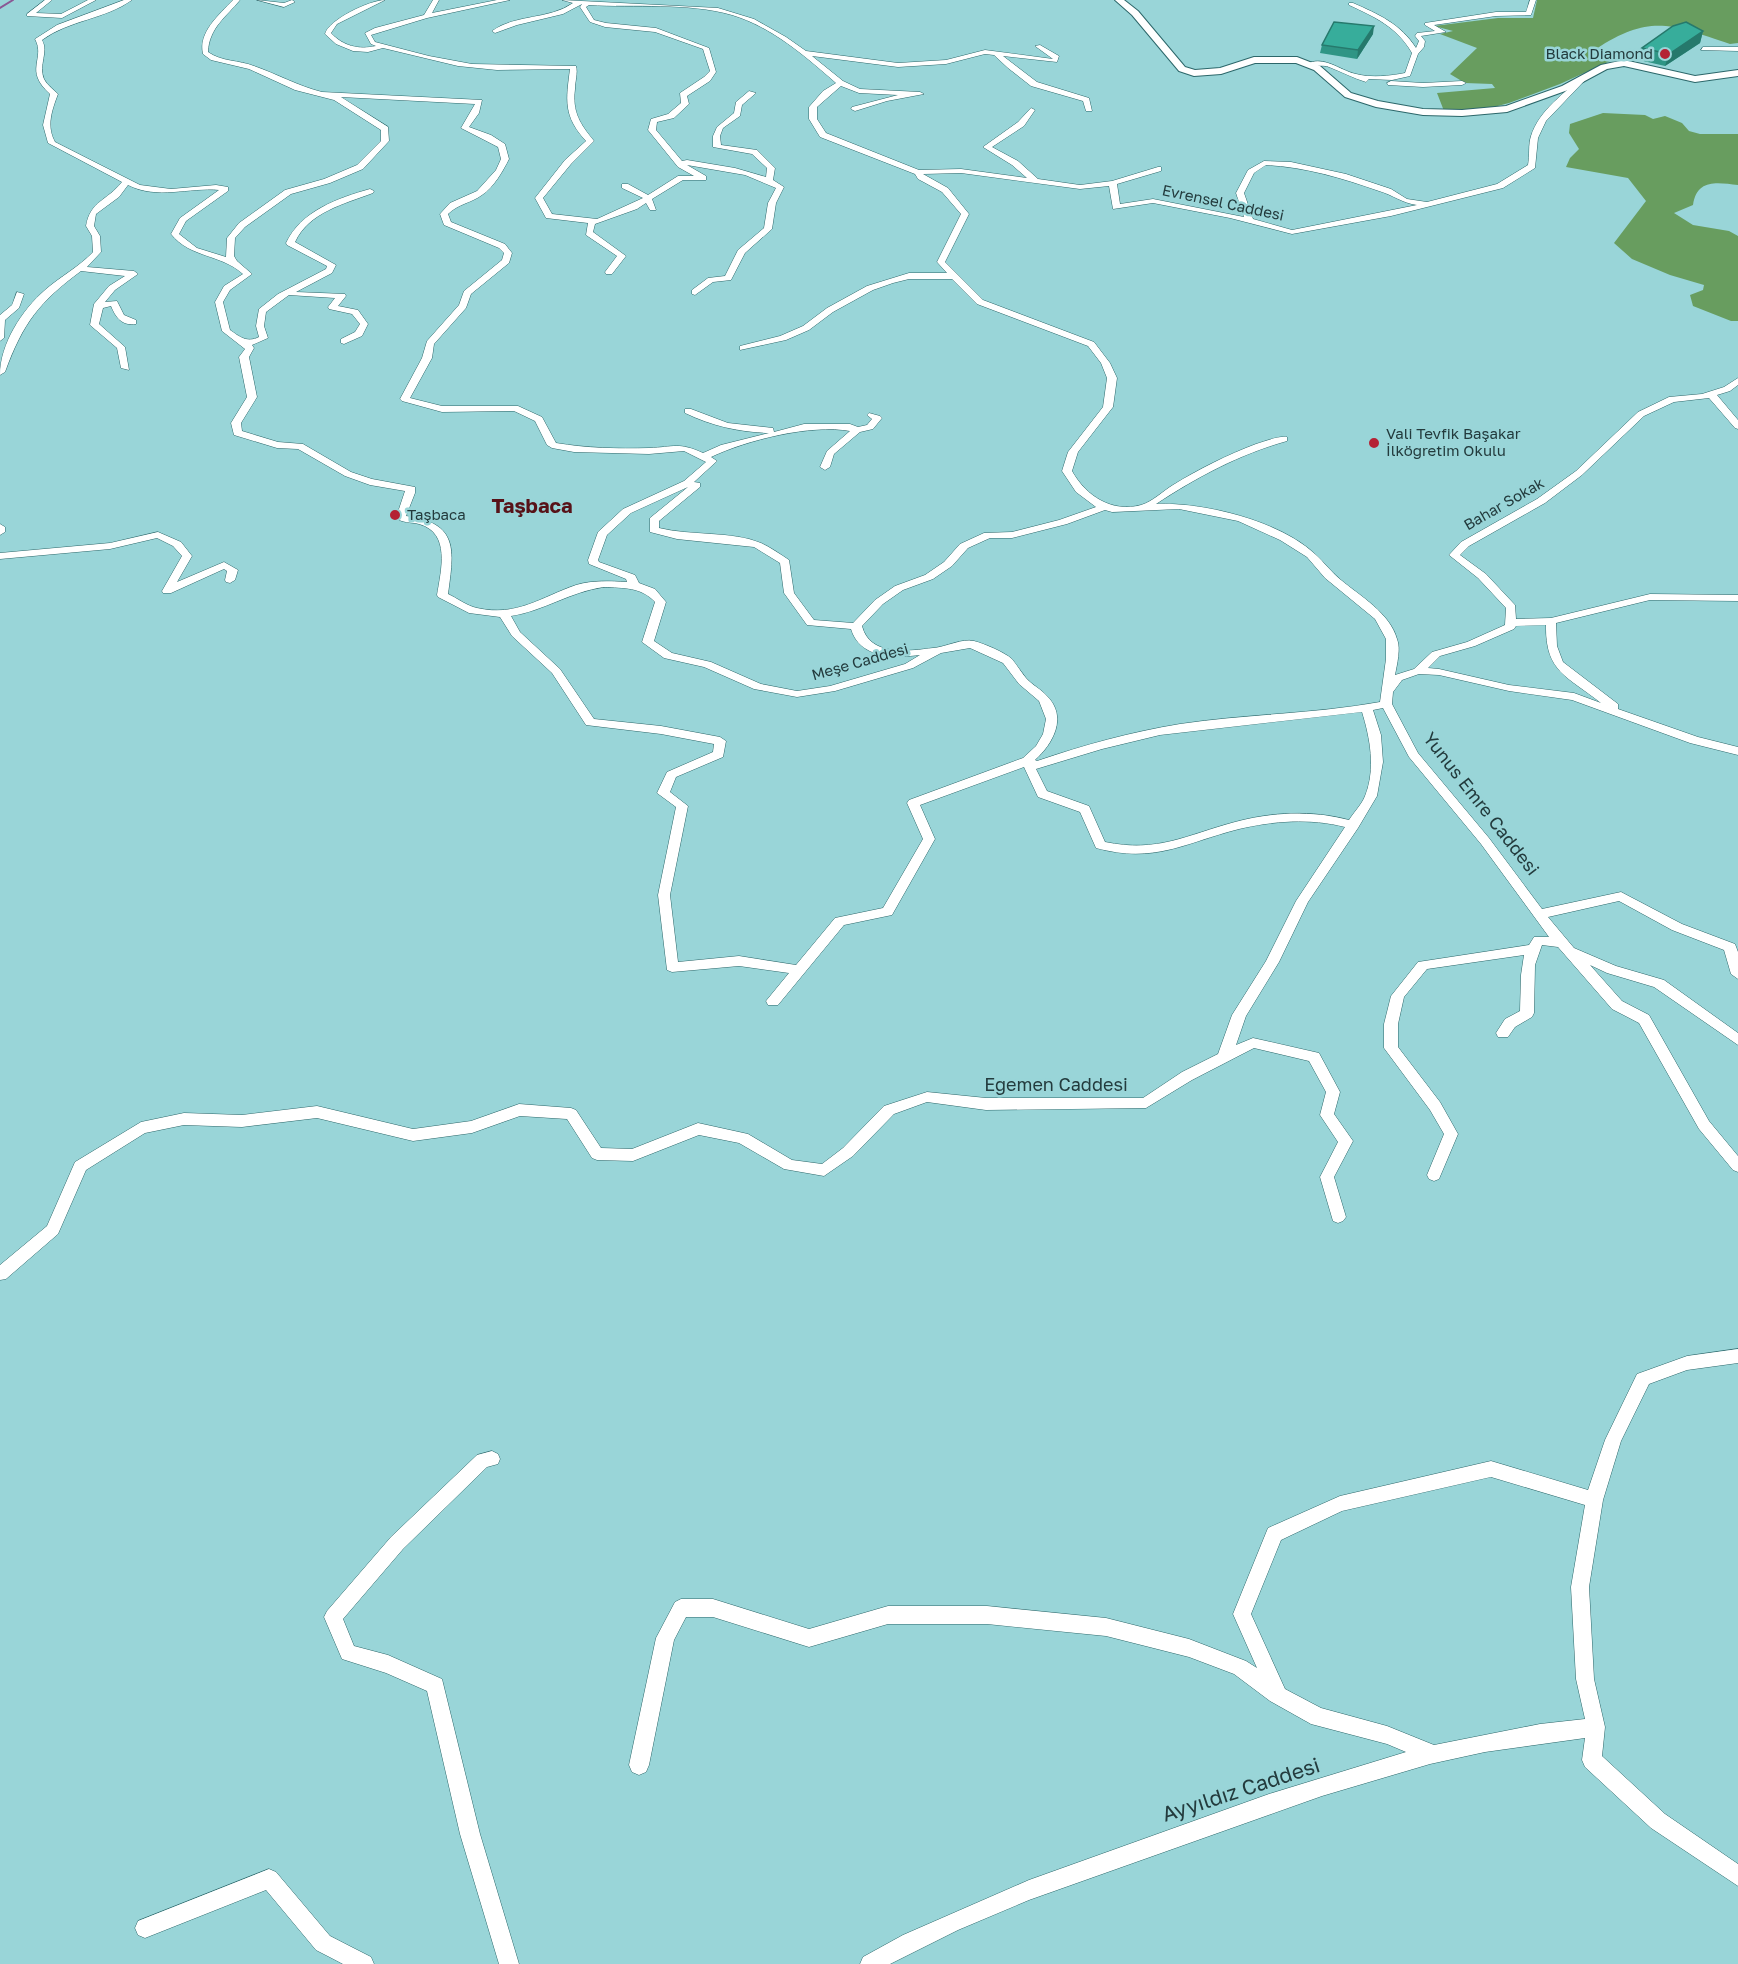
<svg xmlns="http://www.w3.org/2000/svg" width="1738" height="1964" font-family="'Golos Text',sans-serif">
<rect width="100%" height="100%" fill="#99d5d8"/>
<g fill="#689d5f">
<path d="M1537,0H1738V43L1730,44C1672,25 1651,13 1596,49L1619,57L1560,84L1509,103L1490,108L1444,111L1437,93L1495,88L1492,84L1465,83L1450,74L1477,48L1440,34L1453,31L1434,26L1498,18H1533Z"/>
<path d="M1603,113L1645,115L1653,119L1665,116L1682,123L1689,131L1700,134H1738V185C1718,183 1697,178 1693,205L1674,213L1693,225L1729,231L1738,236V321H1731L1693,306L1690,295L1703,290L1704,285L1670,275L1632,259L1614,243L1646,201L1628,178L1566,167L1570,158L1579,149L1569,133L1570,124Z"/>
</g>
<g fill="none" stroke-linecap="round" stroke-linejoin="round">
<polyline stroke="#8a5894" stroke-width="2" points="0,8 13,0"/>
<g stroke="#2c676a" stroke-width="1">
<g id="minor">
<polygon points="45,0 52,0 36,13 61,14 88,0 96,0 62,18 27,16 27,14"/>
<path d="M124,0H132C106,19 69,20 42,40C49,52 38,65 44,79C47,85 53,89 58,94C52,110 46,126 55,142L140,185L171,189L216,185L228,187V191L186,221L179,234L197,248L226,257L227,238L239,223L285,190L324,179L357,165L381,141V130L334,100L295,90L249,69L211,60L203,54C198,32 219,15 233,0H240C226,17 209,28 208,52C222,62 239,60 254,66C277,74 298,86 322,92L482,100L479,113L469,127L491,135L505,144L509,159C503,171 494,187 482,195C471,203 458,204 448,214L451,222L505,244L512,253L509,263L471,294L466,308L434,344L432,358L410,398L442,406H518L542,417L556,443C586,448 618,449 649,448C674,447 679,442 703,453L721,445L769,433C739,432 712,426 685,413V409H691L728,423L773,428L774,432L804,424H850L858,427L867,425L872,419L867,415L869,413L880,416L882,418L873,429L860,432L834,454L830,467L825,470L820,467L827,451L850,431C811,424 747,440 711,457L717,461L694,482L700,483V487L659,521V528C691,536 733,531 761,543C770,547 780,554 789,560L794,593L814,620L853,623L875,600L895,586L925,575L944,562L960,544L984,533L1012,532L1059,520L1096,507L1076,492L1062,471L1068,452L1103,407L1107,378L1101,363L1088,346L977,304L952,279H909L893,283L873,290L833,312L809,330L786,340L740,350V346L780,336L803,326L827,308L867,286L909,273H947L937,262L961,214L942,192L918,179L915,174L820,137L809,119V107L823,91L836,83C805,56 772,27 732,15C687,2 635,8 589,5L586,7L594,20L606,23L656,28L709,48L716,72L710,81L687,96L689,104L674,118L657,122L656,130L682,161L687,160L735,168L766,177L767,168L752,154L713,147V136L717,127L734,113L736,102L749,91L756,93L742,105L740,116L723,128L720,136L721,145L757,150L775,168L773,180L784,187L776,203L772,229L745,253L731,280L713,282L695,295L692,294V290L708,278L725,276L738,250L764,228L768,203L776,188L745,175L687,165L706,176V180H683L652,199L656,210H650L646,203L637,209L595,224L593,232L626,256L612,274H606L605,272L617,256L586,235L588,223L546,218L535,198L565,160L586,141C563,116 566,100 570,69L497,70L458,66L383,48L368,52L353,51L336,44L325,34C328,20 370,0 385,0L337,24L331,33C343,46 359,50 376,46L371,44L365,33L375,28L424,15L433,0H439L432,13L497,0H510L427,18L371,35L375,42L429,56L472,64L576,66C578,73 575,81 575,89C572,112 580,124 594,141L571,164L543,198L552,214L597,219L643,198L622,188V184H628L648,195L678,176H694L678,167L648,130L651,119L668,114L681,103L680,93L704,77L710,71L703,49L655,32L605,27L590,22L580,7L582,4L563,14L517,25L495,33L492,31C515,14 549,20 573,3L562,0L718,8L754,19L786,37L806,51L898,63L946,60L985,50L1053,59L1035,46L1040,45L1059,56L1057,62L1003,56L1037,82L1089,98L1092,111H1086L1083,101L1031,86L1008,68L994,55L985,54L946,64L898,67L812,56L843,81L860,89L920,92L924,94L887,101L855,111L851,109L852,107L898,95L859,93L841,86L817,107V119L826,133L919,170L961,169L1027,178L1012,165L983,147L1018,122L1031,108L1035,110L1024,126L992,147L1018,161L1038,179L1080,185L1112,181L1158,167H1161V171L1117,184L1120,204L1153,199L1244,217L1236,193L1248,170L1264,161L1291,162L1346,174L1391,189L1407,199L1427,202L1497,184L1528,165C1530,155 1528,145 1531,136C1539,110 1565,93 1584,75H1588V77L1546,121L1538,138L1535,168L1503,188L1391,216L1292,234L1230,218L1153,203L1113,209L1109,186L1080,189L961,173L923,174L948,188L969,214L945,262L983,300L1094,342L1110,363L1117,378L1113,407L1078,452L1072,471C1086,496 1112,513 1141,505C1152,502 1163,491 1173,485C1199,469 1227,455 1256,444C1266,441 1278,436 1287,437V441C1240,454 1197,477 1156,504C1204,502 1280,521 1315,554C1324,562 1331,572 1341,580C1360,596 1390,613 1397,639C1401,649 1397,664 1395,675L1414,669L1432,652L1467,642L1505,625L1506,608L1478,578L1449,555L1461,542L1537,499L1576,471L1638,412L1669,397L1702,394L1724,387L1738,378V385L1730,391L1717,395L1738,420V429L1735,428L1709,398L1674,402L1644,416L1582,475L1545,503L1469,546L1460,555L1486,574L1515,605L1516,619L1551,618L1650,594L1738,595V601L1650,600L1556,623L1557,646L1563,662L1618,704V709L1698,737L1738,747V755L1690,743L1572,700L1509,691L1439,675L1419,674L1402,680L1393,692L1392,704L1418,753L1489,838L1542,909L1621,892L1682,924L1735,944L1738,952V979L1731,974L1724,950L1672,930L1619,901L1548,917L1574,948L1616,966L1664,980L1738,1033V1045L1654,987L1607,973L1590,965L1622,1001L1649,1015L1709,1121L1738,1156V1172L1733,1170L1699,1129L1639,1023L1612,1009L1558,947L1542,945L1535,965L1534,1013L1532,1017L1515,1027L1508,1037H1498L1496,1033L1505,1019L1520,1011L1521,975L1524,955L1427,969L1404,997L1398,1024V1047L1440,1102L1458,1134L1439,1179L1434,1181L1429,1179L1427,1175L1444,1134L1430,1110L1384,1048V1024L1391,996L1418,962L1529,945L1534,937H1549L1481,844L1409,757L1383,708L1373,710L1381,735L1383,762L1377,796L1358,828L1308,902L1279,962L1246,1016L1236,1045L1253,1038L1319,1053L1340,1092L1334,1114L1353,1141L1334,1177L1346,1217L1343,1221L1338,1223L1333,1221L1320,1177L1338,1142L1320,1115L1326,1092L1309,1061L1254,1048L1192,1080L1146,1108L986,1110L927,1102L894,1114L853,1156L824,1176L784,1169L739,1143L699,1135L633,1161L597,1160L592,1158L567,1119L520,1116L472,1133L413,1141L317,1118L242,1127L184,1125L145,1133L86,1170L58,1234L6,1279L0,1280V1265L47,1226L75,1162L141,1122L184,1113L242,1115L317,1106L413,1129L471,1121L519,1104L571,1108L576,1110L601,1148L632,1149L698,1123L748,1134L792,1160L822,1164L843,1148L884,1106L927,1092L986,1098H1143L1182,1072L1218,1054L1232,1015L1266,961L1296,901L1345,827C1310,818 1273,821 1239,829C1184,843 1155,864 1096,848L1080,812L1038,797L1024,767L920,805L935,839L892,915L844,925L778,1005H768L766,1001L789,973L739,966L672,972L667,970L658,895L676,807L657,793L667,772L713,752L714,744L661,734L586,725L552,673L512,636L500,617L469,613L438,597L437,595C441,570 451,533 419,524C411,522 402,523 396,518L405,491L370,485L345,476L298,449L277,448L234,435L231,423L247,397L239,357L245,349L222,331L215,302L224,286L243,274C221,254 190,258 171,234L180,218L219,190C189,187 157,200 128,185L119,197L96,214L94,226L100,236L101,252L87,267L134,271L138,274L115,290L105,302L117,301L124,315L136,320V324C122,326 116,318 111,306L103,308L99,324L125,347L129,370L121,368L117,348L90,325L94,304L109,286L125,276L81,271C39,302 23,323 5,372L0,375C0,344 22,310 45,290C61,276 79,267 93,252L92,236L86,226C90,201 107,201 122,182L48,143L43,125L50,94C23,70 46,59 35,39L57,25ZM341,97L475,104L461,128L498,147L501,159L496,170L477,191L450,203L440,214L444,225L499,248L504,253L502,260L464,291L459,305L427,341L422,358L400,399L402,401L442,412L514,411L535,421L547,445L552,448L574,452L649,454L684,451L706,462L684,481L623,509L598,532L588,560L589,564L626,579L627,582C611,581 592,580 576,585C541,597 517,617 477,608C467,606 457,598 448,594C454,550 459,523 406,516L415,493V487L372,479L351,472L303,444L278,442L242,431L241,423L257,397L249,357L254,348L252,345L268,338L264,326L266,312L289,295L335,298L328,307L329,309L352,314L360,324L355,332L341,339V343L344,344L362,336L368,324L358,310L338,306L346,296L345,294L296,292L332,273L336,265L295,242C309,212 344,204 373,193L374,191L370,189C338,198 301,211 286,243L287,245L327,266L326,269L278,294L259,309L256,326L259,337C247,343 240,337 230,330L223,302L230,290L252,274L237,261L234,256L235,238L245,227L291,194L330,183L363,169L389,141L388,127ZM1266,165C1305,167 1342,178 1379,191C1393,195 1402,203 1417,205L1292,230L1253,219L1244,193L1254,173ZM688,487L650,518V532L677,539L754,547L780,563L784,593L807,625L851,629C860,659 895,658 920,655L905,664L830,686L797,691L761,684L711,662L672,653L654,641L666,602L655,589L639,583L635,575L599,562L598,560L607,535L631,513ZM1179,509L1238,521L1280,540L1307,557L1325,578L1375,619L1386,639V659L1380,702C1314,714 1246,714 1180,724C1131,732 1084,745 1037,761L1035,760C1053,744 1068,717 1047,696C1041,689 1032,685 1026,678C1021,672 1017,665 1012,659C1004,652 985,644 974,641C962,638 946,647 933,648C909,651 870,657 862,626L883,604L903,590L933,579L952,566L968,548L990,538H1012L1067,524L1105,510L1112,512ZM604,587C624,588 641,587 655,602L642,642L664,658L704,667L754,689L797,697L835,691L913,668L941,653L970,648L1003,663L1019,684L1039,701L1046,719L1043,734L1036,746L1023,758L909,800L907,803L923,839L883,908L835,918L796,965L739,956L678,962L670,895L688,806L670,792L676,777L723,757L726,741L720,737L661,726L594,719L560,669L520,632L511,616C544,611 569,592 604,587ZM1546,625C1545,672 1567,676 1601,703L1574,693L1509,685L1439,669L1428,668L1440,656L1475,646L1514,629L1516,626ZM1362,712C1370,738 1376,769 1365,796C1362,804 1354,812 1349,820C1312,810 1272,812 1235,822C1186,835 1158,853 1105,842L1089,806L1047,791L1036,769L1102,749L1160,735Z"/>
<polygon points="257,0 284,3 292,0 295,2 284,7"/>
<path d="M1530,0H1536L1531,15L1496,16L1434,25L1446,32L1421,36L1425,41L1424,47L1418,54L1410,76L1392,80L1369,79L1366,82C1353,78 1342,72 1329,67C1322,64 1313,68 1306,64C1324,55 1339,70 1356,74C1371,78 1390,76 1405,73L1412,53C1397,27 1375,17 1349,5V3H1353C1378,14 1401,24 1416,48L1419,41L1415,36L1417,33L1435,31L1425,25V23L1496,12H1526Z"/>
<polygon points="1703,47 1738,47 1738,51 1701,50"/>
<polygon points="1391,81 1423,83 1462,81 1466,83 1462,85 1423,87 1388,85 1387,83"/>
<polygon points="17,292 24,294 19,308 5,320 4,338 0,341 0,315 12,305"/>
<polygon points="0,524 5,527 5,532 0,535"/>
<polygon points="158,532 181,542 192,556 177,582 224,562 238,570 235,580 230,583 226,582 225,580 227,571 224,569 171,593 163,593 162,591 182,556 173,546 157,538 110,549 0,559 0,553 110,543"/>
<path d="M1738,1349V1363L1687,1370L1649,1384L1621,1441L1603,1500L1589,1587L1594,1679L1605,1727L1602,1756L1665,1814L1738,1864V1886L1651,1828L1585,1767L1582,1760L1585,1738L1485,1752L1430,1764L1322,1796L1029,1900L958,1930L890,1964H860L863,1957L903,1935L1029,1880L1269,1794L1406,1752L1387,1744L1311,1724L1270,1701L1234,1674L1189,1657L1106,1636L987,1624H888L809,1647L713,1617H686L674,1640L649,1765L646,1772L639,1775L632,1772L629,1765L656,1638L675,1602L681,1599H713L809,1629L888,1606H987L1106,1618L1189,1639L1246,1661L1257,1668L1233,1614L1268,1528L1340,1496L1491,1461L1588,1490L1605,1440L1637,1374L1687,1356ZM1491,1477L1585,1505L1571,1587L1576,1679L1585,1719L1540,1724L1434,1745L1387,1726L1321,1708L1285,1689L1251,1614L1281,1540L1342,1511Z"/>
<polygon points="492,1451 498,1454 500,1459 498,1464 487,1467 403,1549 343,1619 354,1646 388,1655 442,1679 480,1834 519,1964 499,1964 460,1834 427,1691 386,1673 342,1659 324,1617 327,1611 391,1537 477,1455"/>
<polygon points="269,1869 276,1872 330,1936 371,1957 374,1964 343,1964 316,1950 266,1890 145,1938 138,1935 135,1928 138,1921"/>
</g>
</g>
<g stroke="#2c676a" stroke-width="2">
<polygon id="tertiary" points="1115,0 1124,0 1138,11 1185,67 1195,70 1220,68 1254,57 1297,57 1320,66 1351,93 1378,101 1423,109 1462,110 1506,106 1562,86 1601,65 1624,60 1695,76 1738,70 1738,76 1695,82 1624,66 1607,69 1568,90 1507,112 1462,116 1423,115 1376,107 1345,97 1314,70 1296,63 1255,63 1221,74 1194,76 1179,71 1132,15"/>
</g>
<use href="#minor" fill="#fff" fill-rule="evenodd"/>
<use href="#tertiary" fill="#fff" fill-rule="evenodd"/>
</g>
<g fill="#2f9585">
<polygon points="1703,31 1700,43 1665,66 1639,60 1642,48"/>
<polygon points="1373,34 1357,59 1320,53 1322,45"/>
</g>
<g fill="#26796c">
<polygon points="1374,26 1373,34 1357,59 1358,50"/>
<polygon points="1703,31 1700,43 1665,66 1669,54"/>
</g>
<g fill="#37ad9b" stroke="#26796c" stroke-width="1.5">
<polygon points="1334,22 1374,26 1358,50 1322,45"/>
<polygon points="1686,22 1703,31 1669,54 1642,48 1673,26"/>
</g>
<g fill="#b42234" stroke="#99d5d8" stroke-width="2">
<circle cx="1665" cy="54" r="6"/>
<circle cx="1374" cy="443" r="6"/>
<circle cx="395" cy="515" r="6"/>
</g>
<g text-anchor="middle" stroke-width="5" stroke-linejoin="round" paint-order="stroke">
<g font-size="15" fill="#233b3d" stroke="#99d5d8" text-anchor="start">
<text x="1653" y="59" text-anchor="end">Black Diamond</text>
<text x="1386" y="439">Vali Tevfik Başakar<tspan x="1386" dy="17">İlköğretim Okulu</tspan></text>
<text x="407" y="520">Taşbaca</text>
</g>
<g font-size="15" fill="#233b3d" stroke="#99d5d8">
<text transform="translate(1223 203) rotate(12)" y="5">Evrensel Caddesi</text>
<text transform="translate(1504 504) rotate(-30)" y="5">Bahar Sokak</text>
<text transform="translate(860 662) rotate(-16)" y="5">Meşe Caddesi</text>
</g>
<g font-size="18" fill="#233b3d" stroke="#99d5d8">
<text transform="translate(1481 804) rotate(52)" y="6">Yunus Emre Caddesi</text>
<text x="1056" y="1091">Egemen Caddesi</text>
</g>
<g font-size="20" font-weight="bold" fill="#571218" stroke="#99d5d8">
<text x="532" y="513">Taşbaca</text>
</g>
<g font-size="21" fill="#233b3d" stroke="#99d5d8">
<text transform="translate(1241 1790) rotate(-18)" y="7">Ayyıldız Caddesi</text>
</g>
</g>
</svg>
